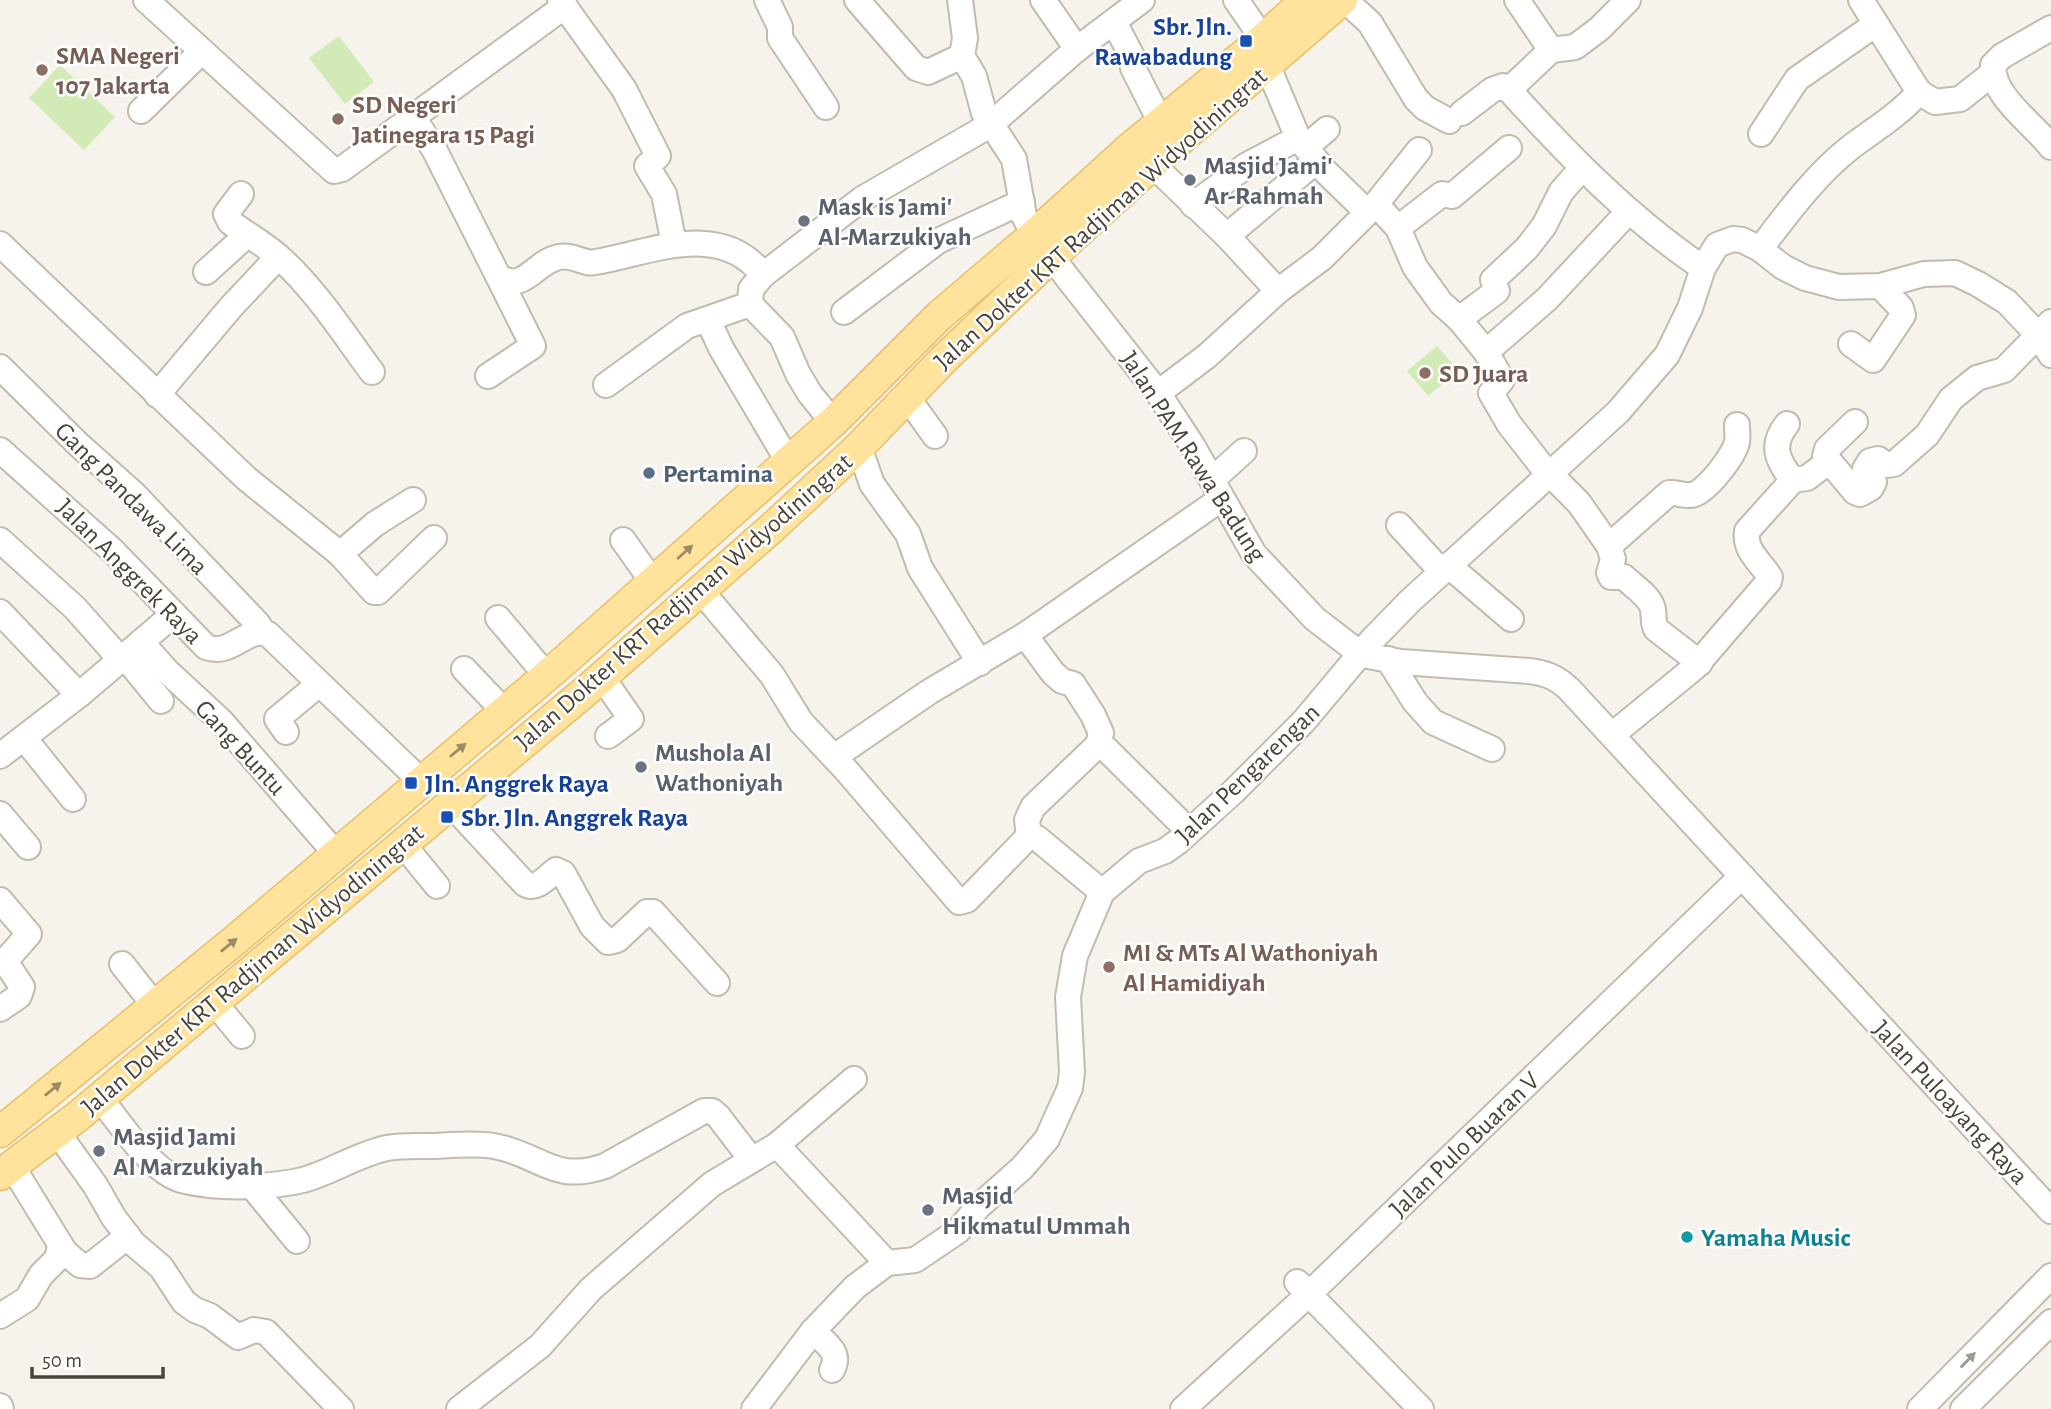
<svg xmlns="http://www.w3.org/2000/svg" width="2051" height="1409" font-family="'Alegreya Sans',sans-serif">
<rect width="100%" height="100%" fill="#f6f3ec"/>
<g fill="#d2eab5">
<polygon points="339,36 374,82 345,104 309,58"/>
<polygon points="60,65 115,117 84,150 29,98"/>
<polygon points="1437,346 1459,371 1428,396 1407,371"/>
</g>
<g fill="none" stroke-linecap="round" stroke-linejoin="round">
<g stroke="#c2bbae" stroke-width="28">
<g id="minor">
<polyline points="146,0 334,171 342,169 565,6"/>
<polyline points="560,0 624,89 658,156 647,166 664,194 674,244"/>
<polyline points="767,0 780,27 780,38 826,107"/>
<polyline points="857,0 916,68 928,72 962,56"/>
<path d="M960,0L965,38L962,56L974,76L984,113L1014,159L1024,216L1034,235L1158,393L1192,445L1254,554L1315,619L1362,655L1401,662L1529,671C1546,673 1556,677 1569,689L2051,1211"/>
<polyline points="1043,0 1077,49"/>
<polyline points="1236,0 1263,39"/>
<polyline points="1345,0 1370,23 1416,99 1425,108 1449,121"/>
<polyline points="1517,0 1551,50"/>
<polyline points="1861,0 1919,92 1935,102 1960,99 1993,73"/>
<polyline points="1114,22 1135,62 1133,68 1161,123"/>
<path d="M2051,28L2002,56L1993,65C1993,98 2032,122 2051,147"/>
<polyline points="1551,50 1575,47 1599,29 1628,0"/>
<polyline points="1269,64 1268,67 1298,138 1325,171 1367,212"/>
<path d="M1509,90C1568,155 1630,219 1703,268"/>
<polyline points="1509,90 1551,50"/>
<polyline points="141,111 202,51"/>
<polyline points="1462,113 1492,90 1503,86 1509,90"/>
<path d="M412,116L434,149L498,276C524,294 534,262 559,257C574,254 584,265 595,262C649,253 721,219 763,275L751,289L750,304L782,337L798,374L810,394L833,422"/>
<polyline points="1761,134 1797,79 1876,24"/>
<polyline points="1306,147 1327,129"/>
<polyline points="1153,165 1227,236 1278,291"/>
<path d="M241,194L226,214L230,222C246,234 264,244 279,257C315,289 343,333 372,372"/>
<polyline points="1376,204 1419,150"/>
<polyline points="1193,205 1247,165 1298,138"/>
<polyline points="1398,228 1442,194 1452,196 1509,148"/>
<polyline points="1227,236 1316,161"/>
<polyline points="0,244 247,479 340,554 374,592 378,592 434,538"/>
<path d="M1760,249C1787,214 1815,175 1851,147C1875,129 1899,115 1919,92"/>
<polyline points="206,272 247,235"/>
<polyline points="763,275 862,199 990,125 1077,49 1142,0"/>
<polyline points="844,312 938,241 1022,202"/>
<polyline points="1459,319 1497,291 1493,280 1527,248 1544,226 1561,192 1582,168"/>
<polyline points="708,320 721,348 788,461"/>
<polyline points="1851,344 1873,360 1903,315 1901,308 1880,286"/>
<polyline points="1486,352 1547,299 1629,211"/>
<polyline points="0,367 79,445 134,494 258,624 262,631"/>
<polyline points="488,376 533,346 498,276"/>
<polyline points="606,385 687,326 750,304"/>
<path d="M1158,393L1207,356L1278,291L1322,258L1376,204L1398,228L1415,267L1441,303L1459,319L1486,352L1502,380L1491,393L1509,424L1541,465L1579,503L1609,546L1613,559L1609,573L1611,577H1624C1632,585 1648,595 1652,606C1655,614 1652,622 1656,629L1700,663"/>
<polyline points="157,395 231,307 278,257"/>
<polyline points="907,397 935,436"/>
<polyline points="1855,422 1827,449 1825,456 1855,492 1860,494 1871,488 1874,482 1865,469 1870,461 1878,459 1887,465 1894,464 1927,435 1951,399 1977,378 2004,370 2051,322"/>
<path d="M1787,424C1770,445 1777,461 1793,480"/>
<polyline points="859,447 872,484 908,534 920,568 980,663"/>
<path d="M0,450L113,551L206,647C232,657 246,626 268,634L421,781"/>
<polyline points="1212,480 1244,451"/>
<polyline points="1399,525 1441,571"/>
<polyline points="0,540 75,608 121,660"/>
<polyline points="623,540 652,581"/>
<path d="M1609,546L1669,493C1676,492 1683,496 1691,495C1705,494 1734,456 1737,442C1738,437 1737,431 1737,425"/>
<polyline points="340,554 375,524 413,500"/>
<polyline points="1448,565 1511,619"/>
<polyline points="701,591 772,675 801,722 846,770 959,902 967,900 1029,836 1037,838 1102,892"/>
<polyline points="0,612 79,695"/>
<polyline points="498,618 547,676"/>
<polyline points="1025,635 1053,673 1062,681 1073,684 1093,715 1101,733 1098,745 1033,807 1027,820 1029,836"/>
<polyline points="142,643 167,671 221,721 337,855"/>
<polyline points="125,657 161,701"/>
<polyline points="1388,659 1415,702 1433,722 1492,749"/>
<polyline points="464,669 504,711"/>
<polyline points="602,677 631,719 608,736"/>
<polyline points="286,732 277,719 319,684"/>
<path d="M1612,735L1694,668L1769,581L1770,577C1760,561 1744,551 1747,531L1793,480L1807,478L1828,462"/>
<polyline points="24,738 73,799"/>
<polyline points="1099,742 1189,831"/>
<polyline points="0,756 79,695 174,614"/>
<polyline points="834,757 929,692 1025,635 1221,499"/>
<path d="M450,803L525,884C536,891 547,877 556,870L563,873L592,926L608,942L617,940L647,912H653L717,983"/>
<polyline points="0,814 28,847"/>
<polyline points="402,843 437,886"/>
<polyline points="0,900 29,934 7,959 7,964 22,987 19,996 0,1009"/>
<polyline points="122,964 155,1006"/>
<polyline points="214,1002 242,1036"/>
<path d="M100,1098C120,1123 150,1170 181,1180C214,1189 270,1188 303,1180C332,1172 358,1154 387,1148C402,1145 420,1146 435,1146C454,1145 475,1143 494,1146C540,1154 553,1184 605,1166L704,1111H712L718,1116L751,1159"/>
<polyline points="57,1132 95,1185 114,1218 134,1244 161,1267 184,1302 195,1310 210,1316 238,1337 254,1330 266,1332 341,1409"/>
<polyline points="777,1145 887,1263"/>
<polyline points="12,1166 65,1252 80,1265 90,1266 128,1236"/>
<polyline points="251,1185 297,1241"/>
<polyline points="1297,1282 1421,1409"/>
<polyline points="0,1316 27,1299 41,1275 57,1259 60,1246"/>
<path d="M813,1331C825,1343 842,1352 832,1370"/>
<polyline points="0,1406 1,1409"/>
<polyline points="459,1409 540,1346 591,1289 712,1184 777,1145 854,1079"/>
<polyline points="754,1409 813,1331 855,1287 887,1263 915,1260 958,1231 978,1207 1022,1168 1047,1139 1070,1088 1072,1072 1068,997 1075,956 1102,892 1139,861 1165,851 1179,841 1234,791 1304,721 1371,641 1410,601 1618,412 1667,355 1690,308 1703,268 1717,245 1733,239 1742,240 1760,249 1783,267 1805,278 1839,287 1880,286 1924,274 1955,273 1978,284 2007,302 2038,335 2051,355"/>
<polyline points="1183,1409 1309,1294 1742,876"/>
<polyline points="1920,1409 2051,1276"/>
<polyline points="1963,1409 2051,1322"/>
</g>
</g>
<g stroke="#e6c16a" stroke-width="33">
<g id="major">
<polyline points="0,1132 234,941 563,662 833,422 940,315 1034,235 1131,147 1263,39 1306,0"/>
<polyline points="0,1175 77,1117 587,690 773,527 859,447 944,359 1051,257 1174,145 1342,0"/>
</g>
</g>
<use href="#minor" stroke="#fff" stroke-width="24"/>
<use href="#major" stroke="#ffe39c" stroke-width="30"/>
</g>
<defs><path id="oneway-solid" d="M-6-.8H1V-3.2L6.5 0L1 3.2V.8H-6Z" transform="scale(1.75)"/></defs>
<g fill="#9c8c66">
<use href="#oneway-solid" transform="translate(685 552) rotate(-42)"/>
<use href="#oneway-solid" transform="translate(458 750) rotate(-40)"/>
<use href="#oneway-solid" transform="translate(229 945) rotate(-39)"/>
<use href="#oneway-solid" transform="translate(53 1089) rotate(-39)"/>
</g>
<use fill="#9c9892" href="#oneway-solid" transform="translate(1968 1360) rotate(-46)"/>
<g fill="#1a4fb4" stroke="#fff" stroke-width="2.5">
<rect x="1239" y="34" width="14" height="14" rx="3.5"/>
<rect x="404" y="776" width="14" height="14" rx="3.5"/>
<rect x="440" y="810" width="14" height="14" rx="3.5"/>
</g>
<g fill="#8d6e63" stroke="#fff" stroke-width="2.5">
<circle cx="42" cy="70" r="7"/>
<circle cx="338" cy="119" r="7"/>
<circle cx="1425" cy="373" r="7"/>
<circle cx="1109" cy="967" r="7"/>
</g>
<g fill="#6b7280" stroke="#fff" stroke-width="2.5">
<circle cx="1190" cy="180" r="7"/>
<circle cx="804" cy="221" r="7"/>
<circle cx="641" cy="767" r="7"/>
<circle cx="99" cy="1151" r="7"/>
<circle cx="928" cy="1210" r="7"/>
</g>
<circle fill="#5c6f8a" stroke="#fff" stroke-width="2.5" cx="649" cy="473" r="7"/>
<circle fill="#0f9aa8" stroke="#fff" stroke-width="2.5" cx="1687" cy="1237" r="7"/>
<g text-anchor="middle" stroke-width="5" stroke-linejoin="round" paint-order="stroke">
<g font-size="26" font-weight="bold" fill="#164399" stroke="#fff" text-anchor="start">
<text x="1232" y="35" text-anchor="end">Sbr. Jln.<tspan x="1232" dy="30">Rawabadung</tspan></text>
<text x="425" y="792">Jln. Anggrek Raya</text>
<text x="461" y="826">Sbr. Jln. Anggrek Raya</text>
</g>
<g font-size="26" font-weight="bold" fill="#785e54" stroke="#fff" text-anchor="start">
<text x="56" y="64">SMA Negeri<tspan x="56" dy="30">107 Jakarta</tspan></text>
<text x="352" y="113">SD Negeri<tspan x="352" dy="30">Jatinegara 15 Pagi</tspan></text>
<text x="1439" y="382">SD Juara</text>
<text x="1123" y="961">MI &amp; MTs Al Wathoniyah<tspan x="1123" dy="30">Al Hamidiyah</tspan></text>
</g>
<g font-size="26" font-weight="bold" fill="#5b616d" stroke="#fff" text-anchor="start">
<text x="1204" y="174">Masjid Jami'<tspan x="1204" dy="30">Ar-Rahmah</tspan></text>
<text x="818" y="215">Mask is Jami'<tspan x="818" dy="30">Al-Marzukiyah</tspan></text>
<text x="655" y="761">Mushola Al<tspan x="655" dy="30">Wathoniyah</tspan></text>
<text x="113" y="1145">Masjid Jami<tspan x="113" dy="30">Al Marzukiyah</tspan></text>
<text x="942" y="1204">Masjid<tspan x="942" dy="30">Hikmatul Ummah</tspan></text>
</g>
<g font-size="26" fill="#4b4439" stroke="#fff">
<text transform="translate(1100 218) rotate(-42)" y="9">Jalan Dokter KRT Radjiman Widyodiningrat</text>
<text transform="translate(1194 456) rotate(57)" y="9">Jalan PAM Rawa Badung</text>
<text transform="translate(132 498) rotate(45)" y="9">Gang Pandawa Lima</text>
<text transform="translate(130 571) rotate(45)" y="9">Jalan Anggrek Raya</text>
<text transform="translate(683 601) rotate(-41)" y="9">Jalan Dokter KRT Radjiman Widyodiningrat</text>
<text transform="translate(241 747) rotate(47)" y="9">Gang Buntu</text>
<text transform="translate(1247 773) rotate(-44)" y="9">Jalan Pengarengan</text>
<text transform="translate(252 969) rotate(-40)" y="9">Jalan Dokter KRT Radjiman Widyodiningrat</text>
<text transform="translate(1951 1102) rotate(47)" y="9">Jalan Puloayang Raya</text>
<text transform="translate(1464 1144) rotate(-44)" y="9">Jalan Pulo Buaran V</text>
</g>
<g font-size="26" font-weight="bold" fill="#4e5e75" stroke="#fff" text-anchor="start">
<text x="663" y="482">Pertamina</text>
</g>
<g font-size="26" font-weight="bold" fill="#0d838f" stroke="#fff" text-anchor="start">
<text x="1701" y="1246">Yamaha Music</text>
</g>
</g>
<path d="M32 1367v10h131v-10" fill="none" stroke="#4b4439" stroke-width="3.5"/>
<text x="42" y="1367" font-size="21" fill="#4b4439" stroke="#ffffff" stroke-width="5" paint-order="stroke">50 m</text>
</svg>
